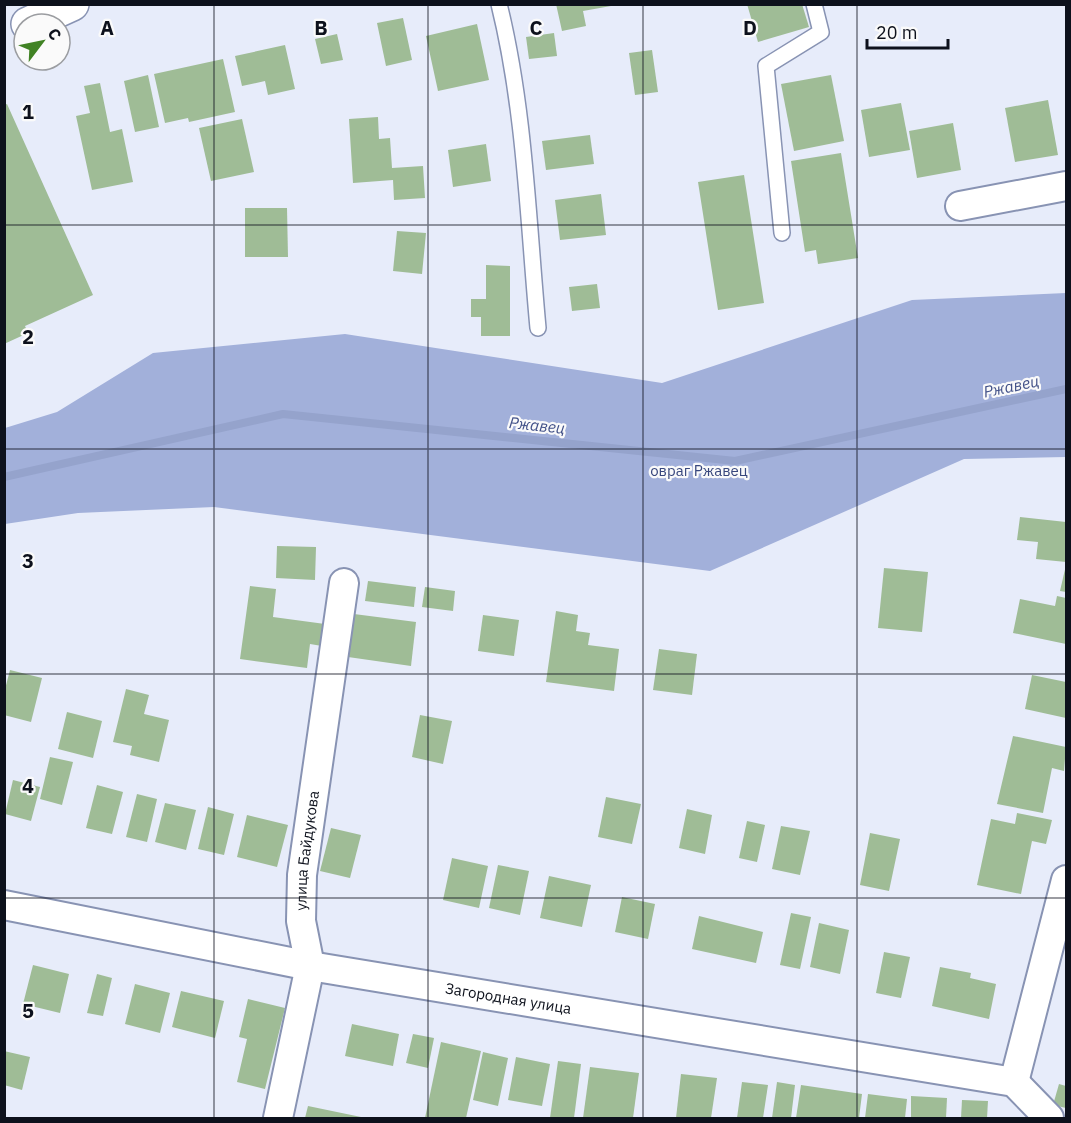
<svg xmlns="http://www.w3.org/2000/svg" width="1071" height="1123" font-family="'IBM Plex Sans',sans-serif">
<rect width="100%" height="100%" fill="#e7ecfa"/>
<polygon fill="#a2b0da" points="1066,293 1066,457 964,459 710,571 214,507 78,513 5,524 5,428 57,412 153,353 345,334 662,383 912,300"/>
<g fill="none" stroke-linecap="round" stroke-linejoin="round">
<polyline stroke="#95a3cc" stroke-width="8" points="4,477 283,414 735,461 1066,389"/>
</g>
<g fill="#9fbc96">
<polygon points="556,4 611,4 611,6 583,11 586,26 562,31"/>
<polygon points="747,4 802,4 809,27 758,42"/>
<polygon points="403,18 412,60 386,66 377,23"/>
<polygon points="477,24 489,80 438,91 426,36"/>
<polygon points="554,33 557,56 529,59 526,37"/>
<polygon points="337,34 343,60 321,64 315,39"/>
<polygon points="285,45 295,89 268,95 265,81 242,86 235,56"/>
<polygon points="652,50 658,92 635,95 629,53"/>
<polygon points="223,59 235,112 189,122 188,118 165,123 154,74"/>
<polygon points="148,75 159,127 135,132 124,81"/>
<polygon points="831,75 844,141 794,151 781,84"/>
<polygon points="100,83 110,132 122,129 133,182 92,190 76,116 90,113 84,86"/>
<polygon points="1048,100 1058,155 1015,162 1005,108"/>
<polygon points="901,103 910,150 869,157 861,110"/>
<polygon points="7,104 93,295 25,326 28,333 4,344 4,105"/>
<polygon points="378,117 379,139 390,138 392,168 423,166 425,198 394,200 393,180 353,183 349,119"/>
<polygon points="242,119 254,172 211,181 199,128"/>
<polygon points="953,123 961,170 917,178 909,131"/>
<polygon points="590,135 594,164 546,170 542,141"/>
<polygon points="486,144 491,181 453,187 448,150"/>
<polygon points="841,153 858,258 818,264 816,250 805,252 791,161"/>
<polygon points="744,175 764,303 718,310 698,182"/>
<polygon points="601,194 606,235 560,240 555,200"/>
<polygon points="245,208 287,208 288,257 245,257"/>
<polygon points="397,231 426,233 422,274 393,271"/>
<polygon points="486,265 510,266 510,336 481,336 481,317 471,317 471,299 486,299"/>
<polygon points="597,284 600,308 572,311 569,287"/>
<polygon points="1020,517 1066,522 1066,562 1036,559 1038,542 1017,540"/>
<polygon points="277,546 316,547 315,580 276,578"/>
<polygon points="1066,565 1066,592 1060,591"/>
<polygon points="884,568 928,572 922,632 878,628"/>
<polygon points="368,581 416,587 414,607 365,601"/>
<polygon points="250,586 276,589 273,617 325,624 322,646 310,644 307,668 240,659"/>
<polygon points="425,587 455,591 453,611 422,607"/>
<polygon points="1057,596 1066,598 1066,644 1013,633 1020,599 1055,606"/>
<polygon points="556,611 578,615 576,631 590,633 588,645 619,649 614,691 546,682"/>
<polygon points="354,614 416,622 411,666 348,657"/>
<polygon points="483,615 519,620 514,656 478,651"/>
<polygon points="659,649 697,654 692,695 653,690"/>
<polygon points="10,670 42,678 31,722 4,715 4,693"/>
<polygon points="1032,675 1066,682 1066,718 1025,709"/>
<polygon points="126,689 149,695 144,714 169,720 159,762 130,755 132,746 113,742"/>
<polygon points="67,712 102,721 93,758 58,749"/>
<polygon points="420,715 452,721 443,764 412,757"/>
<polygon points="1013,736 1066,747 1064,771 1052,768 1043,813 997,804"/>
<polygon points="50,757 73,762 62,805 40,799"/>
<polygon points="13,780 40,787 31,821 5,814"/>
<polygon points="97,785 123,792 112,834 86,828"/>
<polygon points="137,794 157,799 147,842 126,837"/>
<polygon points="606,797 641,804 632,844 598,837"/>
<polygon points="165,803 196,810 186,850 155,842"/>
<polygon points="208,807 234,814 224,855 198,849"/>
<polygon points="687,809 712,815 705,854 679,848"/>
<polygon points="1017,813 1052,820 1046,844 1032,841 1021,894 977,885 991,819 1015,824"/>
<polygon points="247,815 288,825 277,867 237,857"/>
<polygon points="747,821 765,825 757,862 739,858"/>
<polygon points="781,826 810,831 800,875 772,869"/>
<polygon points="331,828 361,835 350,878 320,871"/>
<polygon points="870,833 900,839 889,891 860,885"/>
<polygon points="452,858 488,866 479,908 443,900"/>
<polygon points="498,865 529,871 520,915 489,908"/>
<polygon points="549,876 591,885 582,927 540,918"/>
<polygon points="622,897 655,904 648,939 615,932"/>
<polygon points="791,913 811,917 800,969 780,965"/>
<polygon points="699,916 763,932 756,963 692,949"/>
<polygon points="819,923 849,930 840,974 810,967"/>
<polygon points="884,952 910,957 901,998 876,993"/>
<polygon points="33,965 69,974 60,1013 23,1004"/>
<polygon points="940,967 971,973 970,978 996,984 989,1019 932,1006"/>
<polygon points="97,974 112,978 103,1016 87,1013"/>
<polygon points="135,984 170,993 160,1033 125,1024"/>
<polygon points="181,991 224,1001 215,1038 172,1027"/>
<polygon points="248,999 285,1008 265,1089 237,1082 247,1039 239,1037"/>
<polygon points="352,1024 399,1034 393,1066 345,1056"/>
<polygon points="413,1034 434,1038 428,1068 406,1063"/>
<polygon points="441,1042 481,1051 466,1118 425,1118"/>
<polygon points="4,1051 30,1057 22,1090 4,1085"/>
<polygon points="483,1052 508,1058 498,1106 473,1100"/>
<polygon points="516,1057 550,1064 542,1106 508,1100"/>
<polygon points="558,1061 581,1064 574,1118 550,1118"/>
<polygon points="590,1067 639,1073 633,1118 583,1118"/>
<polygon points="681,1074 717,1078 711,1118 676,1118"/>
<polygon points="742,1082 768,1085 763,1118 737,1118"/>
<polygon points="777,1082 795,1085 791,1118 772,1118"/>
<polygon points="1059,1084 1066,1086 1066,1108 1053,1105"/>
<polygon points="801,1085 862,1094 859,1118 796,1118"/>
<polygon points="868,1094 907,1099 905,1118 865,1118"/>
<polygon points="911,1096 947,1098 946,1118 911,1118"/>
<polygon points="962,1100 988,1101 987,1118 961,1118"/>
<polygon points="308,1106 361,1117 361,1118 305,1118"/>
</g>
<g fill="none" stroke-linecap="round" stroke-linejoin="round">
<g stroke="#8893b3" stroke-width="18">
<g id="service">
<path d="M499,4C525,109 528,221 538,328"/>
<polyline points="782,233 766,66 821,32 814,4"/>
</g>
</g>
<g stroke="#8893b3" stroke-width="32">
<g id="minor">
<polyline points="960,206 1066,186"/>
<path id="s1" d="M4,905L310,966L1014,1082L1049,1118"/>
<polyline points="1014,1082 1066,880"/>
<path id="s2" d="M278,1118L310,966L301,921L302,875L344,583"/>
</g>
</g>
<g stroke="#8893b3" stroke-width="36">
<polyline id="tertiary" points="28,24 72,4"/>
</g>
<use href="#service" stroke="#fff" stroke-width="15"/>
<use href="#minor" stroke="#fff" stroke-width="28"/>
<use href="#tertiary" stroke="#fff" stroke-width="33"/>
</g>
<path fill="none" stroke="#0d111c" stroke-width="1.5" stroke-opacity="0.55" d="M214,4V1118M428,4V1118M643,4V1118M857,4V1118M4,225H1066M4,449H1066M4,674H1066M4,898H1066"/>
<g text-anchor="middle" stroke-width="4.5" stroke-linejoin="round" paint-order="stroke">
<g font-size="15" fill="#38477d" stroke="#fafafa">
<text x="699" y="476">овраг Ржавец</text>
</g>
<g font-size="15" fill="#0d111c" stroke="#fafafa">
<text dy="5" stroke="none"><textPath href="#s2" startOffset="272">улица Байдукова</textPath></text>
<text dy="5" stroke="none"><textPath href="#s1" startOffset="513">Загородная улица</textPath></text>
</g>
<g font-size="16" font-style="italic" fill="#425188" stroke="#fafafa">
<text transform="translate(1011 386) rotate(-12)" y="6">Ржавец</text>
<text transform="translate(537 425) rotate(6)" y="6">Ржавец</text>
</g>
</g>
<g font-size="20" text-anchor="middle" font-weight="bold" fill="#0d111c" stroke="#fafafa" stroke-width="4.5" stroke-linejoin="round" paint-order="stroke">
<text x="107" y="35">A</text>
<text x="321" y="35">B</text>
<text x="536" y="35">C</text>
<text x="750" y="35">D</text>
<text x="28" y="119">1</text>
<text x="28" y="344">2</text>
<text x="28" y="568">3</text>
<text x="28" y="793">4</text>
<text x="28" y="1018">5</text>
</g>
<rect width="1071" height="1123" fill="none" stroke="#0d111c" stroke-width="12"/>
<g transform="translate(42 42) rotate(58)"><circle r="28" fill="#fafafa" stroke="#9b9da1" stroke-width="1.5"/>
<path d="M0-4.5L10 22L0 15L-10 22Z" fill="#408224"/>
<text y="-9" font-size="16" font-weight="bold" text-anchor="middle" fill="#0d111c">С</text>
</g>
<path d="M867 39v9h81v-9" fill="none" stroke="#0d111c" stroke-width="3"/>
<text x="876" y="39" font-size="18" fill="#0d111c" stroke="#fafafa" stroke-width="4.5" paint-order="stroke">20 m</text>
</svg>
